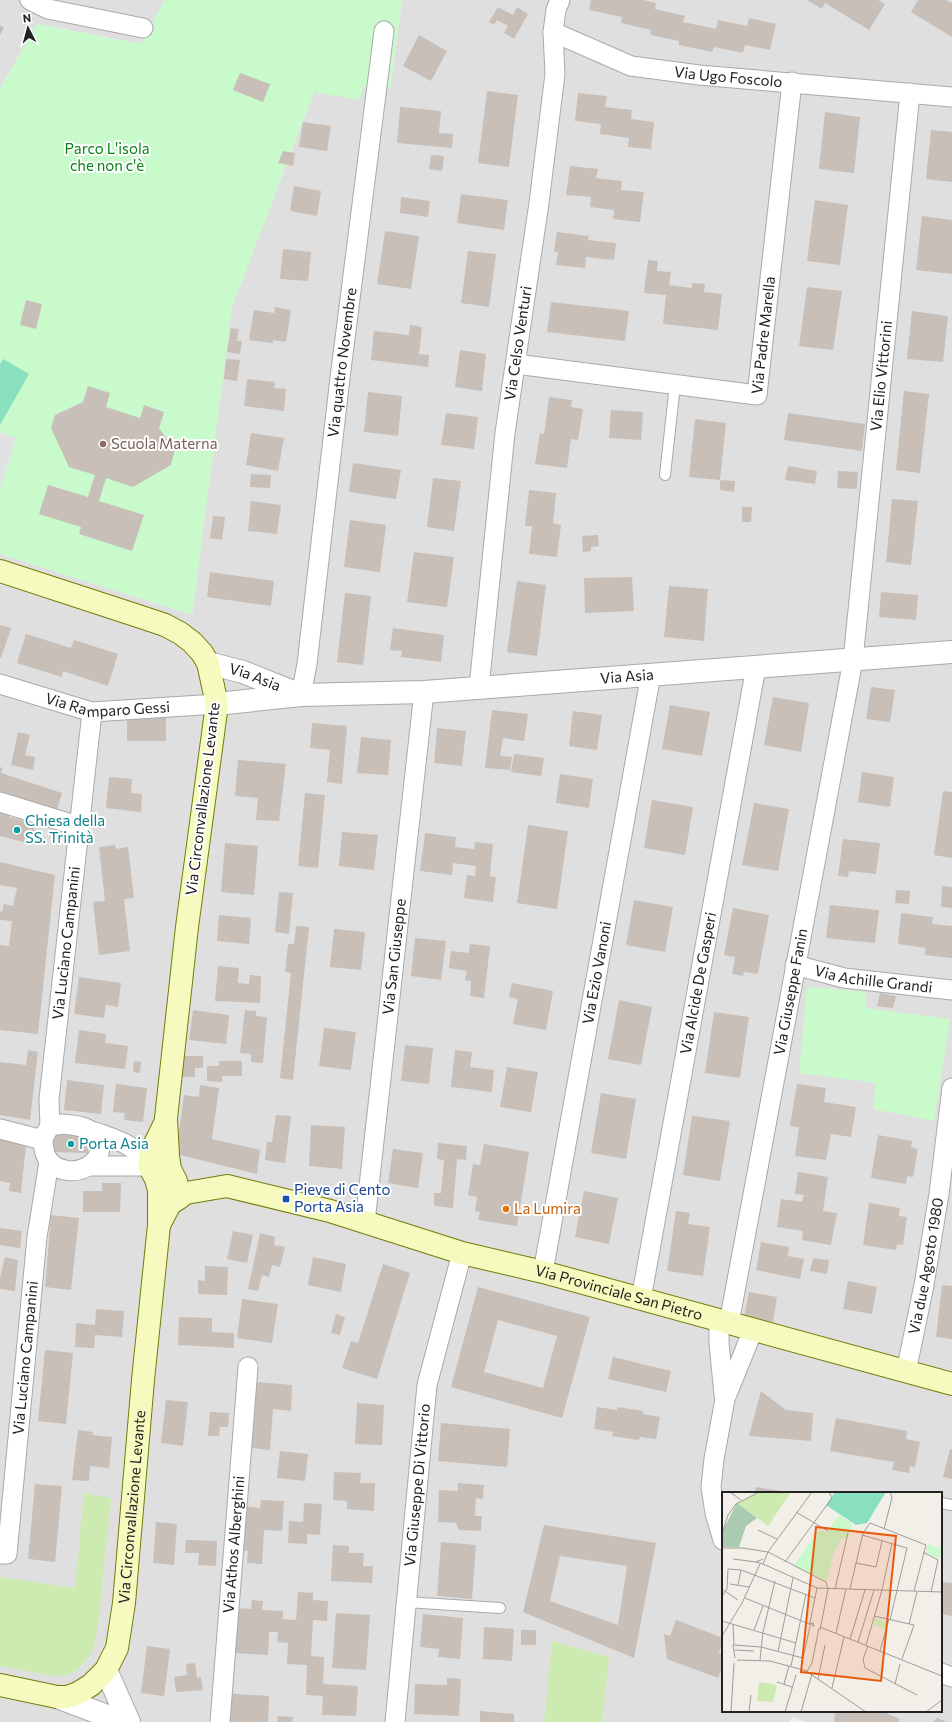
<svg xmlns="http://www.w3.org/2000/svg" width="952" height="1722" font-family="Commissioner,sans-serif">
<rect width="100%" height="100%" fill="#f2efe9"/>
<g fill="#e0dfdf" fill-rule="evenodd">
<polygon points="0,0 165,0 141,44 37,24 0,89"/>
<path d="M402,0H952V1722H805L792,1717L790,1722H0V554L192,615L232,307L319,79L390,89ZM723,1493H941V1711H723Z"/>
</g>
<g fill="#cdebb0">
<polygon points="84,1493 111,1498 98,1626 92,1653 77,1670 67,1675 54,1676 0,1666 0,1577 75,1588"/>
<polygon points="552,1641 609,1657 602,1722 544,1722"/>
</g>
<g fill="#c8facc">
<polygon points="165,0 402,0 390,89 364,86 360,100 314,92 232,307 192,615 0,554 0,89 37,24 141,44"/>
<polygon points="807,987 866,992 866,1008 950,1019 934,1121 873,1109 876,1083 799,1073"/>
</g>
<polygon fill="#88e0be" points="3,359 29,374 0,425 0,364"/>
<polygon fill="#e2e2e2" points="0,432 16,438 0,489"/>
<g fill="#c7bfb8" fill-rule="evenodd">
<polygon points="591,0 643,0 656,3 655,9 685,16 683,22 716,29 718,20 747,26 749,18 776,24 770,50 745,45 743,53 714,47 712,52 679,45 679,41 650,35 651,30 621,23 622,17 589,10"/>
<polygon points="807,0 878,0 885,4 869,30 825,3 822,9"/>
<polygon points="918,0 946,0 952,3 952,37 911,12"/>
<polygon points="498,7 513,15 517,7 528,14 514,39 504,33 508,26 497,20 494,25 489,22"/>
<polygon points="0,25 4,28 0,35"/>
<polygon points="419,35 447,51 431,81 403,66"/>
<polygon points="240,73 270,84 263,102 233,90"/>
<polygon points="487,91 518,95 509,167 478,163"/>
<polygon points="578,93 607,96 605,107 632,110 631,119 654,122 651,149 628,147 629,138 600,134 601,124 575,121"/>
<polygon points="400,107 441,111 439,133 453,134 452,148 397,143"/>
<polygon points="825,112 860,117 854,173 819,169"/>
<polygon points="303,122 331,126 327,151 299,147"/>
<polygon points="931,130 952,132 952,182 926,179"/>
<polygon points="283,151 295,153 293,166 278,163"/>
<polygon points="431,155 444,156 442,171 429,169"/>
<polygon points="570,166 598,169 596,178 622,181 621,190 644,192 640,222 613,219 614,210 590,207 591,197 566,195"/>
<polygon points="294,186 321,191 317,216 290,211"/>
<polygon points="461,194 508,200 504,230 457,223"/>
<polygon points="401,197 430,201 428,217 400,213"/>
<polygon points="815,200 848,205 840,265 807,261"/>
<polygon points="922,216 952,220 952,274 916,270"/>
<polygon points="385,231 419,236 411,289 377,284"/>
<polygon points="557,232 589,236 588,240 616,243 614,260 586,257 585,268 556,265 558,252 554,252"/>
<polygon points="283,249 311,252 308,281 280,279"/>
<polygon points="468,251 496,254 489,307 461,303"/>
<polygon points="648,260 658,261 657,271 671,272 669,285 692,288 692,283 705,284 704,292 722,294 718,330 663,324 666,295 644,293"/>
<polygon points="807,287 842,291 833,350 799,346"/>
<polygon points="26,300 42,304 36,329 20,325"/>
<polygon points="551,302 629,311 625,341 547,332"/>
<polygon points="275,307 291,310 286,342 273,340 273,343 249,340 254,310 274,313"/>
<polygon points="912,311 948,316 943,362 907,359"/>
<polygon points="410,325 422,327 419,354 429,355 428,367 371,360 374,331 409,335"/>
<polygon points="231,328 239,329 237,341 242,341 240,354 227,352"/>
<polygon points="460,350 486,354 482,391 455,387"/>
<polygon points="226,359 240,360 237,381 224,379"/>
<polygon points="247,379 275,382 274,388 286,389 284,411 244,406"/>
<polygon points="88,386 110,393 106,407 140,418 144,405 164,412 159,428 175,450 171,465 133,487 106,478 99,501 144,515 132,551 79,534 81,527 39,514 48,485 88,497 95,475 69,467 51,428 55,415 83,402"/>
<polygon points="904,391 929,394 920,473 896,470"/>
<polygon points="368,392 402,396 398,436 364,432"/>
<polygon points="549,397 572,400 571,407 583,409 578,440 571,439 567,468 535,464 540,433 544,434"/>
<polygon points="611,410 643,412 641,440 609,438"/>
<polygon points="446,413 478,417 474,449 441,445"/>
<polygon points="788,413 865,424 862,451 784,440"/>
<polygon points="695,419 726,423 720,480 689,477"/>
<polygon points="251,433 284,438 278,471 246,465"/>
<polygon points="353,463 401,470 396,499 349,492"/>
<polygon points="788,466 817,471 815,484 785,480"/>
<polygon points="838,471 858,472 857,489 837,488"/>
<polygon points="251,474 271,475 270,488 250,487"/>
<polygon points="433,478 461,481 454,531 427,527"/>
<polygon points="720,480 735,481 734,492 720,490"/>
<polygon points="529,490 556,493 553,523 561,525 557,557 529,554 532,526 525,526"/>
<polygon points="892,499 918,501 911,565 886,562"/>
<polygon points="251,501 281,505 277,534 248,531"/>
<polygon points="742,507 752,507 751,522 742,522"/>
<polygon points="213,516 225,517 222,540 210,538"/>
<polygon points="350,520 386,525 380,572 344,567"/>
<polygon points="598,535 599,546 591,547 591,551 583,552 582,536"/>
<polygon points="414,552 454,557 447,607 407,602"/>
<polygon points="210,572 274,581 271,606 207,597"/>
<polygon points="632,577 634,611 585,613 584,578"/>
<polygon points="517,581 546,585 537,656 507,652"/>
<polygon points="669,586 708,589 704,641 664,637"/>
<polygon points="881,592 918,595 916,620 879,617"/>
<polygon points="345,593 371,596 363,665 337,662"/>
<polygon points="0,625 11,628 1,658 0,658"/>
<polygon points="393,628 444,635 441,662 401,657 402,651 390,650"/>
<polygon points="26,634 71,648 74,640 118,654 108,686 63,671 62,677 17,663"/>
<polygon points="871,687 895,690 890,722 866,719"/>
<polygon points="773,697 809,703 801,752 764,745"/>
<polygon points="670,705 710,712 702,756 662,749"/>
<polygon points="492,710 528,714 524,741 503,738 500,756 512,757 510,770 485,768"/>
<polygon points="573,711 602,715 597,750 569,746"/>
<polygon points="166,717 166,741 127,741 127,718"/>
<polygon points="312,723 347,726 342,784 327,782 330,750 310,748"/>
<polygon points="437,728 466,731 462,766 434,763"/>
<polygon points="18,732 30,735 25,755 35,757 33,770 11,765"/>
<polygon points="361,737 391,740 388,775 357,773"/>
<polygon points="514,754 544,758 541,776 511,772"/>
<polygon points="238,760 286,764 279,821 256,820 258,798 235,796"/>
<polygon points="0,767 2,768 1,773 62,793 56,813 0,795"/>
<polygon points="862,772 894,777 890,807 858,802"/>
<polygon points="560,774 593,779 589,808 556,803"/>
<polygon points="109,777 132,779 131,793 142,794 141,812 106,808"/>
<polygon points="943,791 952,792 952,858 934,855"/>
<polygon points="305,793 325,795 318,868 298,866"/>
<polygon points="652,800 693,807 685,855 644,848"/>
<polygon points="754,803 789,809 778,871 742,865"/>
<polygon points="0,807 11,810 9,817 36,824 31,844 0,836"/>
<polygon points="528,825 568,831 557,909 517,903"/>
<polygon points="342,832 378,835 374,870 339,866"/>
<polygon points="425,833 456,837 455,847 474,849 475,842 493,844 490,876 496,877 493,902 464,898 467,875 475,876 476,866 453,863 452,875 420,871"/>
<polygon points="843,839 880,843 876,874 849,871 848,877 838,876"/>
<polygon points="225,843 258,846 254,895 221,892"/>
<polygon points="115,845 116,849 128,847 134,898 124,899 130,951 99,955 93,902 105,901 99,847"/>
<polygon points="0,862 55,875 38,1034 0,1030 0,945 9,946 12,921 0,920 0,911 2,912 4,904 13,906 17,888 0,885"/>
<polygon points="942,886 952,887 952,908 941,907"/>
<polygon points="896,890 910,891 909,904 895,903"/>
<polygon points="279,892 293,893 289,934 275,932"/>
<polygon points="634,900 673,907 665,952 626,945"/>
<polygon points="830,905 879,910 875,943 826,938"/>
<polygon points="733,908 769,915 758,974 744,972 743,976 732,974 735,957 724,955"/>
<polygon points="901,913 933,917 932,924 952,926 952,958 925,955 926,948 898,944"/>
<polygon points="219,915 251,918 249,944 217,941"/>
<polygon points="296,926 309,927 293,1080 280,1078 291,973 285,972 288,944 294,944"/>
<polygon points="334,929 365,932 361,970 330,967"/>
<polygon points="415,938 446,941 441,980 411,976"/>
<polygon points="470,944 490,946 484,998 470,996 471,981 465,980 467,971 449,968 451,951 469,953"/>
<polygon points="218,966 239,968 238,983 249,984 250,975 261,976 260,1003 215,1001"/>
<polygon points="79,977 121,983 118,1007 106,1005 104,1018 74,1014"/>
<polygon points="512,983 553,991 546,1030 513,1024 518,999 509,997"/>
<polygon points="880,993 896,996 893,1008 877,1006"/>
<polygon points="619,1000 652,1007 641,1065 608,1059"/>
<polygon points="193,1010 229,1015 226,1044 189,1040"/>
<polygon points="245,1010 256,1011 256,1016 267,1017 263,1063 251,1062 251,1054 240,1053"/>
<polygon points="714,1012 749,1017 740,1078 705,1073"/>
<polygon points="324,1028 356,1032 351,1070 319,1066"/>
<polygon points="79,1030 106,1034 105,1043 128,1046 125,1069 75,1063"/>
<polygon points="405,1045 433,1048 429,1084 401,1081"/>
<polygon points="28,1050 38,1052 30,1120 0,1115 0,1062 26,1065"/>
<polygon points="455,1050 472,1052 470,1067 494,1070 492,1092 451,1087"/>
<polygon points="181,1056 203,1056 203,1068 195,1068 195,1077 181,1077"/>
<polygon points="134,1061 141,1062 140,1073 133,1072"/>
<polygon points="219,1061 242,1061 242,1076 222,1076 222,1082 207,1081 207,1066 219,1066"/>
<polygon points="507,1067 538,1072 531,1112 500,1107"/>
<polygon points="67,1080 104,1085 101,1114 64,1110"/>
<polygon points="116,1084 147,1088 143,1122 124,1120 125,1113 113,1112"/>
<polygon points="797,1084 826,1088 824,1102 856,1107 851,1137 831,1134 826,1160 795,1156 799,1127 790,1126"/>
<polygon points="200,1085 219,1088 212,1139 260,1150 257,1174 176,1154 184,1095 199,1097"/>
<polygon points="601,1093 636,1099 626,1159 591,1153"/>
<polygon points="276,1115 291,1116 285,1163 265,1160 267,1142 272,1142"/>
<polygon points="692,1116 730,1121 720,1181 683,1175"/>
<polygon points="311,1125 345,1127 342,1169 309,1166"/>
<polygon points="53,1135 88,1135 88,1153 53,1152"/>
<polygon points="878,1135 912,1141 911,1147 918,1149 913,1177 907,1176 906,1184 871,1178"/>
<polygon points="0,1139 26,1145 21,1193 9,1191 10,1183 0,1181"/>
<polygon points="438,1143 467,1146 466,1160 457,1159 453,1208 434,1206 434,1193 441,1193 444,1160 437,1159"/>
<polygon points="484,1144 529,1152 517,1226 478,1220 480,1212 475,1211 477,1197 468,1195 473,1164 480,1165"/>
<polygon points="393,1149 423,1153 418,1188 388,1183"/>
<polygon points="798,1172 828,1177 823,1211 837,1213 831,1245 802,1240 803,1231 777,1227 781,1199 802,1202 804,1195 795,1194"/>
<polygon points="102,1183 121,1183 120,1212 83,1212 83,1191 102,1191"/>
<polygon points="584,1191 618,1198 609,1244 575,1237"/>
<polygon points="869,1203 900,1208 899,1216 907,1217 903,1245 897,1244 896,1250 863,1245"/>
<polygon points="676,1211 690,1213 688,1224 710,1227 703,1276 667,1271"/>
<polygon points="51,1215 79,1218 71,1290 45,1287"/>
<polygon points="0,1228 22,1231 20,1248 0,1245"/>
<polygon points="233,1231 253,1235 247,1263 227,1259"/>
<polygon points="260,1233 275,1237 274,1245 285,1247 280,1267 272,1265 269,1277 262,1275 258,1291 248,1289"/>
<polygon points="761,1242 789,1247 788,1256 804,1259 800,1279 756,1270"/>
<polygon points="5,1257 18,1260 15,1291 0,1289 0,1278"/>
<polygon points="313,1257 346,1264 341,1292 308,1285"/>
<polygon points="813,1258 829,1260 827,1274 810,1271"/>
<polygon points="383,1264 410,1273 377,1379 342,1368 351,1341 358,1343"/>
<polygon points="205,1266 228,1267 227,1295 198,1294 198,1280 205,1281"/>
<polygon points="848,1281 877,1287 872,1314 843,1309"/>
<polygon points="942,1285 952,1286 952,1339 936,1337"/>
<path d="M478,1287L590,1317L562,1418L451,1387ZM498,1320L557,1336L543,1388L484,1372Z"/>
<polygon points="749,1292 777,1297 773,1322 744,1317"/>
<polygon points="242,1299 278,1304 272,1343 237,1338"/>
<polygon points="96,1309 124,1311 122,1337 95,1335 94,1348 75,1347 76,1323 95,1325"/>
<polygon points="336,1314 345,1317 340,1335 331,1333"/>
<polygon points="179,1317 212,1318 212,1332 234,1333 234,1348 178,1345"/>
<polygon points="45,1350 73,1353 66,1424 38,1421"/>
<polygon points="613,1357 671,1371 666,1392 608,1379"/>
<polygon points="257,1382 292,1385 291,1411 273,1409 270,1450 252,1448"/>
<polygon points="761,1391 786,1410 813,1413 811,1441 749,1436"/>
<polygon points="166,1400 188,1402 183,1446 161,1443"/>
<polygon points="357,1403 384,1405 382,1445 355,1444"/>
<polygon points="597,1407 617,1410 617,1407 643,1411 643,1414 660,1417 656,1439 640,1437 639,1440 612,1436 613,1432 594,1429"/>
<polygon points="210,1412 229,1413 228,1427 220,1427 219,1436 208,1436"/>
<polygon points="836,1418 907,1431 906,1439 920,1442 915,1467 910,1466 909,1473 892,1470 894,1462 830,1451"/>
<polygon points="441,1423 510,1429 507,1467 438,1461"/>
<polygon points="78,1430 93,1432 92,1435 112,1437 109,1468 90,1466 89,1481 72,1480"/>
<polygon points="950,1449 952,1449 952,1479 943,1477"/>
<polygon points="280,1451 308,1454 305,1481 277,1478"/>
<polygon points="334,1472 361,1473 360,1483 375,1483 374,1511 347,1509 347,1501 333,1500"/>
<polygon points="458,1483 484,1485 483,1499 476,1498 475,1516 482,1516 481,1531 459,1530 456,1523 438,1522 439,1490 458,1491"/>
<polygon points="35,1484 62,1486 55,1562 28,1559"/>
<polygon points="756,1487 787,1492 787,1493 755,1493"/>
<polygon points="261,1500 284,1501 282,1531 264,1530 262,1564 247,1563 248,1551 239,1550 243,1506 260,1508"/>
<polygon points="304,1503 322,1504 320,1535 307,1534 307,1544 288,1543 289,1521 303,1522"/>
<polygon points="156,1522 177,1524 174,1565 153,1563"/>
<path d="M544,1525L656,1543L634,1658L523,1612ZM560,1556L627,1566L618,1625L550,1601Z"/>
<polygon points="186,1540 217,1541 216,1566 198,1565 199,1553 185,1553"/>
<polygon points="441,1542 476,1545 472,1599 437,1596"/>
<polygon points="333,1545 349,1546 349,1553 364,1553 363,1566 373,1566 372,1583 331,1581"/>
<polygon points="941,1582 952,1583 952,1616 941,1614"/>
<polygon points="298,1592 313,1593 313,1600 328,1601 327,1621 313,1620 311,1656 324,1657 323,1684 358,1686 356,1716 322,1715 323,1696 306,1695 307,1665 287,1664 288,1643 277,1642 278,1632 269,1632 268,1655 232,1653 234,1608 251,1609 252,1600 263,1601 262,1610 283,1611 283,1619 296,1620"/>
<polygon points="336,1613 370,1615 366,1670 332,1668"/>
<polygon points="423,1614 463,1618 460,1659 438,1657 439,1649 420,1647"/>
<polygon points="676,1620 723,1638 719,1653 723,1655 723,1665 718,1678 667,1659 664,1634 670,1636"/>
<polygon points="484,1627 514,1629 512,1661 483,1659"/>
<rect x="521" y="1630" width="15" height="15"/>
<polygon points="147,1646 170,1649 164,1696 141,1693"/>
<polygon points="195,1663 197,1678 201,1677 203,1690 176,1692 174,1677 187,1675 186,1664"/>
<polygon points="447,1678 461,1679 459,1716 414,1714 415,1684 447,1685"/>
<polygon points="222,1693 269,1696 268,1722 228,1722"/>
<polygon points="480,1711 514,1714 514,1722 480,1722"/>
<polygon points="835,1711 889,1711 888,1714 900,1719 898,1722 834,1722"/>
<polygon points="278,1716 293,1717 292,1722 277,1722"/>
<polygon points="937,1718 947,1722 933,1722"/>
</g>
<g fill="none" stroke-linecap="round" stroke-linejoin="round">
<g stroke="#a9a9a9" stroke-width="12">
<g id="service">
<polyline points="665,475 675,385"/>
<polyline points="941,1503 951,1505"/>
<polyline points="406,1602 500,1608"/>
</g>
</g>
<g stroke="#a9a9a9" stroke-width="21">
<g id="minor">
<polyline points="30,0 48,9 143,28"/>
<path id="s1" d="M553,32L631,66L699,75L952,97"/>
<path id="s2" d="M516,364L757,395L792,82"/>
<path id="s3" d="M0,684L92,712L217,704"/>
<path id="s4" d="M479,687L505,433L539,203L555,74L553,32L556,10L560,0"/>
<path id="s5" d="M301,695L307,664L340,378L384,31"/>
<polyline points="0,802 78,826"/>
<path id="s6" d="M795,965L844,978L952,990"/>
<path d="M63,1124C79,1126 90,1126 100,1140C100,1146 100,1154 97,1158C83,1178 48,1174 44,1149C44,1146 42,1142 43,1140C44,1135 48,1130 50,1126Z"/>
<path id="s7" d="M50,1126L49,1099L92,712"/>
<polyline points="0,1129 43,1140"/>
<path d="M95,1132C117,1140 137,1145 149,1166"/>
<polyline points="90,1166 164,1166"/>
<path id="s8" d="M365,1222L424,692"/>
<path id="s9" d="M543,1272L651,674"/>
<path id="s10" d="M641,1299L756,667"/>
<polyline points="719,1320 719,1343 724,1395"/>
<path id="s11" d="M729,1323L853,660L910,93"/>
<path id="s12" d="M906,1372L924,1285L939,1194L952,1088"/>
<polyline points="723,1540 715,1513 711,1487 714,1459 725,1399 753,1330"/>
<path id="s13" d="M0,1554H7L37,1237L49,1162"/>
<polyline points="941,1673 952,1677"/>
<path id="s14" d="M220,1722L248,1367"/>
<path id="s15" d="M395,1722L427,1385L462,1253"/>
</g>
</g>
<g stroke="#a9a9a9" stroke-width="24">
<g id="tertiary">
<path id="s16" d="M208,663L243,672L298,694"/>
<path id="s17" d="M217,704L301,695L424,692L952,652"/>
<polyline points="106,1670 129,1722"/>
<polyline points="57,1697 123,1722"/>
</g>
</g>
<g stroke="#707d05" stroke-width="24">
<g id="secondary">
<polyline points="0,571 135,615 165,625 180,633 192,642 202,653 208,663 217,704 187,927 166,1118 168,1156 170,1169 176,1181 179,1198"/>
<path id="s18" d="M159,1225L170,1204L186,1193L227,1186L330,1211L462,1253L543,1272L952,1384"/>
<path id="s19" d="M0,1685L57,1697H68L78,1693L91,1685L106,1670L117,1648L124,1603L143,1380L159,1225V1190L156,1179L149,1166L151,1152L165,1123"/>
</g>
</g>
<use href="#service" stroke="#fff" stroke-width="10"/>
<use href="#minor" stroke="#fff" stroke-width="19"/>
<use href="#tertiary" stroke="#fff" stroke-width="22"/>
<use href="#secondary" stroke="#f7fabf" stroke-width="22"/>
</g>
<circle fill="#8d6e63" stroke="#fff" stroke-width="1.5" cx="103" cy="444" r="4"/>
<g fill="#0f9aa8" stroke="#fff" stroke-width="1.5">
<circle cx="17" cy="830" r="4"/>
<circle cx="71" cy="1144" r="4"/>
</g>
<rect fill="#1a4fb4" stroke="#fff" stroke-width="1.5" x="282" y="1195" width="8" height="8" rx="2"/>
<circle fill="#e8710a" stroke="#fff" stroke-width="1.5" cx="506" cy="1209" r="4"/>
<g text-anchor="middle" stroke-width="4" stroke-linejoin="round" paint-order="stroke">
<g font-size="15" fill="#222" stroke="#fff">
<text dy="5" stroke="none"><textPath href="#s1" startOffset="183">Via Ugo Foscolo</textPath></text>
<text dy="5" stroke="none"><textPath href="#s2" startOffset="303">Via Padre Marella</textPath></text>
<text dy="5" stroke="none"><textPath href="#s4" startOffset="346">Via Celso Venturi</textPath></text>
<text dy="5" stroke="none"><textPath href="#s5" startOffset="335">Via quattro Novembre</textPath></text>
<text dy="5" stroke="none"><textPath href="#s11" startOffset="960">Via Elio Vittorini</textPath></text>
<text dy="5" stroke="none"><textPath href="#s17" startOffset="411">Via Asia</textPath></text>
<text dy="5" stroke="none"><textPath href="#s16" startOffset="49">Via Asia</textPath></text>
<text dy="5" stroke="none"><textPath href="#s3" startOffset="111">Via Ramparo Gessi</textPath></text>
<text transform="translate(203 799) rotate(-83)" y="5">Via Circonvallazione Levante</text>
<text dy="5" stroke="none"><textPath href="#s7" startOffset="184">Via Luciano Campanini</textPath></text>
<text dy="5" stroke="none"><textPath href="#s8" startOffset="267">Via San Giuseppe</textPath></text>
<text dy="5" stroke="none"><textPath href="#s9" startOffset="304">Via Ezio Vanoni</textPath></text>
<text dy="5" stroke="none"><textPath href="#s6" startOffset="80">Via Achille Grandi</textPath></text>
<text dy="5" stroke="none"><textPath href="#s10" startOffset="321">Via Alcide De Gasperi</textPath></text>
<text dy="5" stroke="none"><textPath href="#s11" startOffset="337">Via Giuseppe Fanin</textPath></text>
<text dy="5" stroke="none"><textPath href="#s12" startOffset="108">Via due Agosto 1980</textPath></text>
<text dy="5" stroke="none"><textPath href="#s18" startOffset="491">Via Provinciale San Pietro</textPath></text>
<text dy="5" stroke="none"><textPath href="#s13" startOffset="204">Via Luciano Campanini</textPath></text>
<text dy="5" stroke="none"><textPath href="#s15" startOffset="238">Via Giuseppe Di Vittorio</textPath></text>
<text dy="5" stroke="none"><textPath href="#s19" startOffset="283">Via Circonvallazione Levante</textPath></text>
<text dy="5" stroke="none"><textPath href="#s14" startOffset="178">Via Athos Alberghini</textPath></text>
</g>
<g font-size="15" fill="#0c8416" stroke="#fff">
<text x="107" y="154">Parco L'isola<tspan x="107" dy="17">che non c'è</tspan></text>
</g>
<g font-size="15" fill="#785e54" stroke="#fff" text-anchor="start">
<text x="111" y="449">Scuola Materna</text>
</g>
<g font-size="15" fill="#0d838f" stroke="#fff" text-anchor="start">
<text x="25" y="826">Chiesa della<tspan x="25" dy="17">SS. Trinità</tspan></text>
<text x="79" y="1149">Porta Asia</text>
</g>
<g font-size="15" fill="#164399" stroke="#fff" text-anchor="start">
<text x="294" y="1195">Pieve di Cento<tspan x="294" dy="17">Porta Asia</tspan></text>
</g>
<g font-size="15" fill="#c56008" stroke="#fff" text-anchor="start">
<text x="514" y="1214">La Lumira</text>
</g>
</g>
<g transform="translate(722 1492)">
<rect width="220" height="220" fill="#f2efe9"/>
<path d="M37,0H72H69L46,34L15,11ZM37,190L55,193L51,210L35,209Z" fill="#cdebb0"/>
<path d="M15,11L35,26L24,34L17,55H0V40Z" fill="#aacbaf"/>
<path d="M117,23L130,32L126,46H120L111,63L105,89L71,74L97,38L105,40ZM206,52L220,57L217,67L204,61ZM153,126L165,130L163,138L152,133Z" fill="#c8facc"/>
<path d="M113,0H164L145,31L134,33L104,13Z" fill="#88e0be"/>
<path fill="none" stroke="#9f9d99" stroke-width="1" d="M8,0L19,8M74,20L106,39M162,37L170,6L168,0M36,38L55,47M0,42L6,23L14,12L37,0M140,43L185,56L168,128M0,56H21L46,60L104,90L106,97L98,138M201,60L216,68L209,100M11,67L34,70M41,67L34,70L41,72L46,60L90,0M63,70L110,6L107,0M134,71L154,75L160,49M41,72L95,96L220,100M8,92L27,95M16,93L19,78M0,97L16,108M113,97L126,41M128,97L141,41L148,31L204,53L192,99M0,104L5,97L6,77L19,78L93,106M23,106L92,134L91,131L87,132M152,124L192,133L180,167M0,129L74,151M88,131L95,96M11,132L12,153M187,132L195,100M98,135L220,184M32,138L41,114M114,141L124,97M0,144L20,111L38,72M128,147L143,98M136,150L152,98M144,153L160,98L170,51M146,154L141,167L143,176L195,203M13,158L32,159M158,159L167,127M56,160L71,86M13,166L11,153L39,155L81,166L88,134M15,168L48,169L85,179L90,171L97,136M38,168L41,140L53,89M69,174L84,102M84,179L144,220M96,187L103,153M55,190L70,195M62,192L67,174M173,192L178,172M110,196L122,145M9,220L12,171M27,220L29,203M63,220L74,183M79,220L90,182M204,220L220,208"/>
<path fill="#e8590c" fill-opacity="0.15" stroke="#e8590c" stroke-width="2" d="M94,35L174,44L159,189L79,180Z"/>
<rect width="220" height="220" fill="none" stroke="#222" stroke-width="2"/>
</g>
<g transform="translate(28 28) rotate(354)" stroke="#ffffff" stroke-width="3" paint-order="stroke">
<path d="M0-3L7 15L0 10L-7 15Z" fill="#222222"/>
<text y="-6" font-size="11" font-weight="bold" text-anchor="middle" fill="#222222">N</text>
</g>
</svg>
